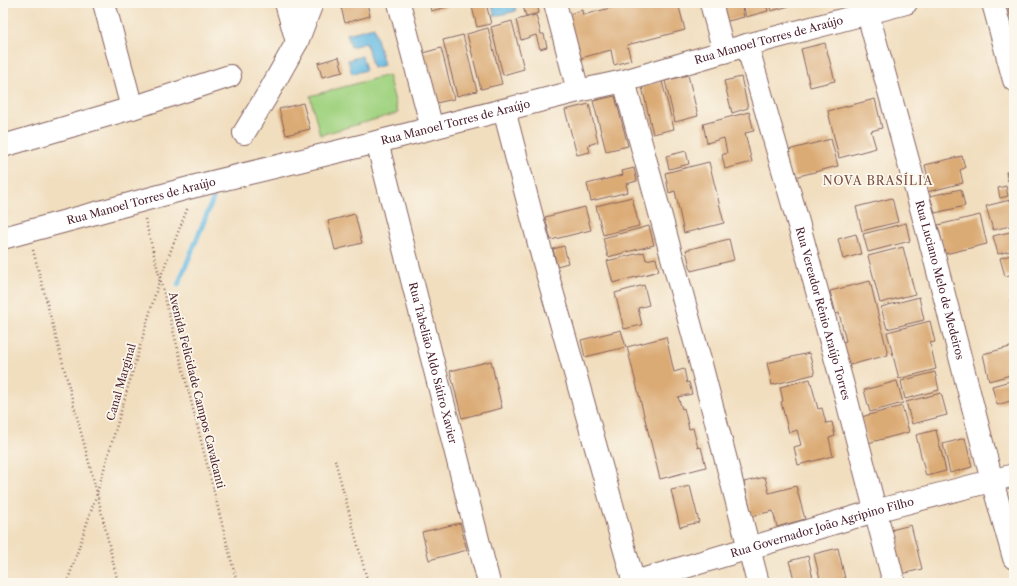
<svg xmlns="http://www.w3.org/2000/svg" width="1017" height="586" font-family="'Libre Caslon Text',serif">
<rect width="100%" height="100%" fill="#fbf7ec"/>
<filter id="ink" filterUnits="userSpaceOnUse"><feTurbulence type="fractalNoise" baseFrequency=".025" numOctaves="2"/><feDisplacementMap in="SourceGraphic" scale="8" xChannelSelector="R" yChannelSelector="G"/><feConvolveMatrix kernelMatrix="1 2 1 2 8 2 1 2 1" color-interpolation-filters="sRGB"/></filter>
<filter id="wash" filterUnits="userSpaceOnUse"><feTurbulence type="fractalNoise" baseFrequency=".012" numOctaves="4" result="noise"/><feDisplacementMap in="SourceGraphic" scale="16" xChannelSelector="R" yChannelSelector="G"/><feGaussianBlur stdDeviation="0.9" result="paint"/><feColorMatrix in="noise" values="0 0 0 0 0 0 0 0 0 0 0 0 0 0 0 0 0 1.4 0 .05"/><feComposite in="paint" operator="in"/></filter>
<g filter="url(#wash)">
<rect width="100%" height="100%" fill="#f1debf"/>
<polygon fill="#a3d483" stroke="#767a57" points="388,75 398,113 320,135 310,96"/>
<g fill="#66bae2" stroke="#586c86">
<polygon points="503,3 514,3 516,11 495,16 492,6"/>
<polygon points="374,27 384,65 373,68 366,43 351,47 347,34"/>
<polygon points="362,56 366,70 352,74 348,60"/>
</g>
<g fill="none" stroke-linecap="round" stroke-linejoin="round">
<polyline stroke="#66bae2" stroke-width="5" points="178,285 213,199"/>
</g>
<g id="blocks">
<g fill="#dbab76">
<polygon points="340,3 367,3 370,16 345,23"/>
<polygon points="429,3 459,3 459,4 431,11"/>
<polygon points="471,3 486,3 491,24 477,27"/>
<polygon points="522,3 537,3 539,13 526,16"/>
<polygon points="630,3 678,3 685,30 627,45 631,60 614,65 611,50 577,59 566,15 582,10 583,15"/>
<polygon points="720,3 741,3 744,17 724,22"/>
<polygon points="743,3 766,3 768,11 746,17"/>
<polygon points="769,3 792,3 793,5 771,11"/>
<polygon points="1007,3 1014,3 1014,28 1013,28"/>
<polygon points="536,15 541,34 544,34 547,47 540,49 536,35 521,40 516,20"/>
<polygon points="512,21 524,69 503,75 491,27"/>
<polygon points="488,28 502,84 481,89 467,34"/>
<polygon points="463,35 477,91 457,96 443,40"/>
<polygon points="825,43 835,81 810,87 801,49"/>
<polygon points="441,48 454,99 432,104 419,54"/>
<polygon points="339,57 343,72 322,77 318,63"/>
<polygon points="688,75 698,116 675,122 665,81"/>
<polygon points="741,77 748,108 732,113 724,81"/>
<polygon points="662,81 674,129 653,134 642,87"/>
<polygon points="615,96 628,146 606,151 593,101"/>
<polygon points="875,99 882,128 871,131 876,148 839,158 828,111"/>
<polygon points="303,103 310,129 286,135 279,109"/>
<polygon points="589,104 598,142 588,145 590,152 577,155 565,110"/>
<polygon points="749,112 754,131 745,133 752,162 725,169 722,155 727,153 724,138 707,143 703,124"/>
<polygon points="831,139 838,166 795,177 788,150"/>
<polygon points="686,151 689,164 669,169 666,156"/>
<polygon points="962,156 965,168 960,170 963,183 927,192 924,179 928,178 925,165"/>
<polygon points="709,162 724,223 684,233 675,191 669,193 665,173"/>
<polygon points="634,168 637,181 626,184 628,192 591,201 587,184 623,175 622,171"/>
<polygon points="1014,170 1014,179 1008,181 1006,172"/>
<polygon points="1006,186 1008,196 1000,198 998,188"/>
<polygon points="961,189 965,206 935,213 930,196"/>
<polygon points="632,197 639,226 603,235 596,206"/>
<polygon points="892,198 898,222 862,231 856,207"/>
<polygon points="1014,199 1014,225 993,230 986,206"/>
<polygon points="585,207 591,230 551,240 545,217"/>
<polygon points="355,214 362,243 335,250 328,221"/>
<polygon points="980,215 987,244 945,254 938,225"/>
<polygon points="906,223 910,241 868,252 863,234"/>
<polygon points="649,226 654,245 608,257 603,238"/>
<polygon points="1014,231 1014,250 998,254 993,236"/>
<polygon points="856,234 861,254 843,259 838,239"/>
<polygon points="729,239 734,260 691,271 686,250"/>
<polygon points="564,246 568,263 557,266 553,249"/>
<polygon points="903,247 915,294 880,303 868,256"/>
<polygon points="644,252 646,260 656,258 659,271 613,283 607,261"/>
<polygon points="1014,254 1014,274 1005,276 1000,258"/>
<polygon points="870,281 888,355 846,366 840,343 846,341 839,313 836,314 830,291"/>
<polygon points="644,285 649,305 638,308 642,325 624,329 615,293"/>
<polygon points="919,297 924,320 887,329 881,307"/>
<polygon points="1014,299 1014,313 1013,313 1010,300"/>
<polygon points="930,321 935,342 930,343 936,369 899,379 887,332"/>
<polygon points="621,330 626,347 585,357 581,340"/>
<polygon points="666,337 674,372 684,369 687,383 689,382 692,394 678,397 682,409 684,408 689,429 693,428 698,448 701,447 706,467 660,479 627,347"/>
<polygon points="1014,346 1014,374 989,381 983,354"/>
<polygon points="809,353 815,374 772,385 767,363"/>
<polygon points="491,361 502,408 462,418 450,371"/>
<polygon points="935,372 939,390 905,399 901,381"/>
<polygon points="810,379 818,409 822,408 826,423 832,422 835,436 829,438 833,456 798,465 794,447 801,445 797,430 789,433 781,402 783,401 780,387"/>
<polygon points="1014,380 1014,400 997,405 992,386"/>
<polygon points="897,381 903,403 870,412 864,390"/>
<polygon points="941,393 947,415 912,424 906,402"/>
<polygon points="902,406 909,432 868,443 861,417"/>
<polygon points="936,430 946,471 926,476 916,435"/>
<polygon points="965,438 972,467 950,473 943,444"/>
<polygon points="765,477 769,493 796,486 805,519 777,527 773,511 752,516 744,482"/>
<polygon points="690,486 699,522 680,527 671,490"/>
<polygon points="460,523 467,550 429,560 422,532"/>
<polygon points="911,525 922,569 898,575 887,531"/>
<polygon points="838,548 846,583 821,583 814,554"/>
<polygon points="808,556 814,583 795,583 789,561"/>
</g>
</g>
</g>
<g filter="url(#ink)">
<use href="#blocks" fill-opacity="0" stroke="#84625f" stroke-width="1"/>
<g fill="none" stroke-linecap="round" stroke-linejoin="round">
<g stroke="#84625f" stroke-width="24">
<g id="minor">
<polyline points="104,3 132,108"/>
<polyline points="286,3 297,42"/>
<polyline points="399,3 432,128"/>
<polyline points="555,3 578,91"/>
<polyline points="711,3 724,52"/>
<path id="s1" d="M865,3L933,252L992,481L1014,558"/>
<polyline points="993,3 1014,80"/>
<path id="s2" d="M747,45L798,222L845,393L894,583"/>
<polyline points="624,81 697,349 758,583"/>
<polyline points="504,110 543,259 634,583"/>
<polyline points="244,133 269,92 297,42 312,3"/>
<path id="s3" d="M377,142L489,583"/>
<polyline points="3,146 132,108 230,76"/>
<path id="s4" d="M3,238L196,186L377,142L578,91L624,81L747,45L906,3"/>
<path id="s5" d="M631,583L875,511L1014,475"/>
</g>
</g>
<g stroke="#84625f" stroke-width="2.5" stroke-dasharray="1 3" stroke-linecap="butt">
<polyline points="145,219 237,583"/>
<polyline points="33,250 97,493 118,583"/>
<polyline points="335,460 368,583"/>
<polyline points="67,583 97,493 160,278 188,207"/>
</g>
<use href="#minor" stroke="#fff" stroke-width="22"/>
</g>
</g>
<g text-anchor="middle" stroke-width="3.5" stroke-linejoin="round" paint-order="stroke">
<g font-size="11" fill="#4a1f2b" stroke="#fbf7ec">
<text dy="4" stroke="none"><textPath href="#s4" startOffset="791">Rua Manoel Torres de Araújo</textPath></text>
<text dy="4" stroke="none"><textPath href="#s4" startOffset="467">Rua Manoel Torres de Araújo</textPath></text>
<text dy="4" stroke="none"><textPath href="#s4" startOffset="143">Rua Manoel Torres de Araújo</textPath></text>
<text dy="4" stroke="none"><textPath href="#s1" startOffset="287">Rua Luciano Melo de Medeiros</textPath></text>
<text dy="4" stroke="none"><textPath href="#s2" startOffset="279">Rua Vereador Rênio Araújo Torres</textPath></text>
<text dy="4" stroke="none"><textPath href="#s3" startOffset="228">Rua Tabelião Aldo Sátiro Xavier</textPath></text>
<text transform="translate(121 382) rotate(-74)" y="4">Canal Marginal</text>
<text transform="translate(197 390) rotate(76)" y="4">Avenida Felicidade Campos Cavalcanti</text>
<text dy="4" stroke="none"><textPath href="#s5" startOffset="199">Rua Governador João Agripino Filho</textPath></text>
</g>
<g font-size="12" letter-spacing="1" fill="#7d5045" stroke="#fbf7ec">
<text x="878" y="185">NOVA BRASÍLIA</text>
</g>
</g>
<rect width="1017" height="586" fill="none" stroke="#fbf7ec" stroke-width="16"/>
</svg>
